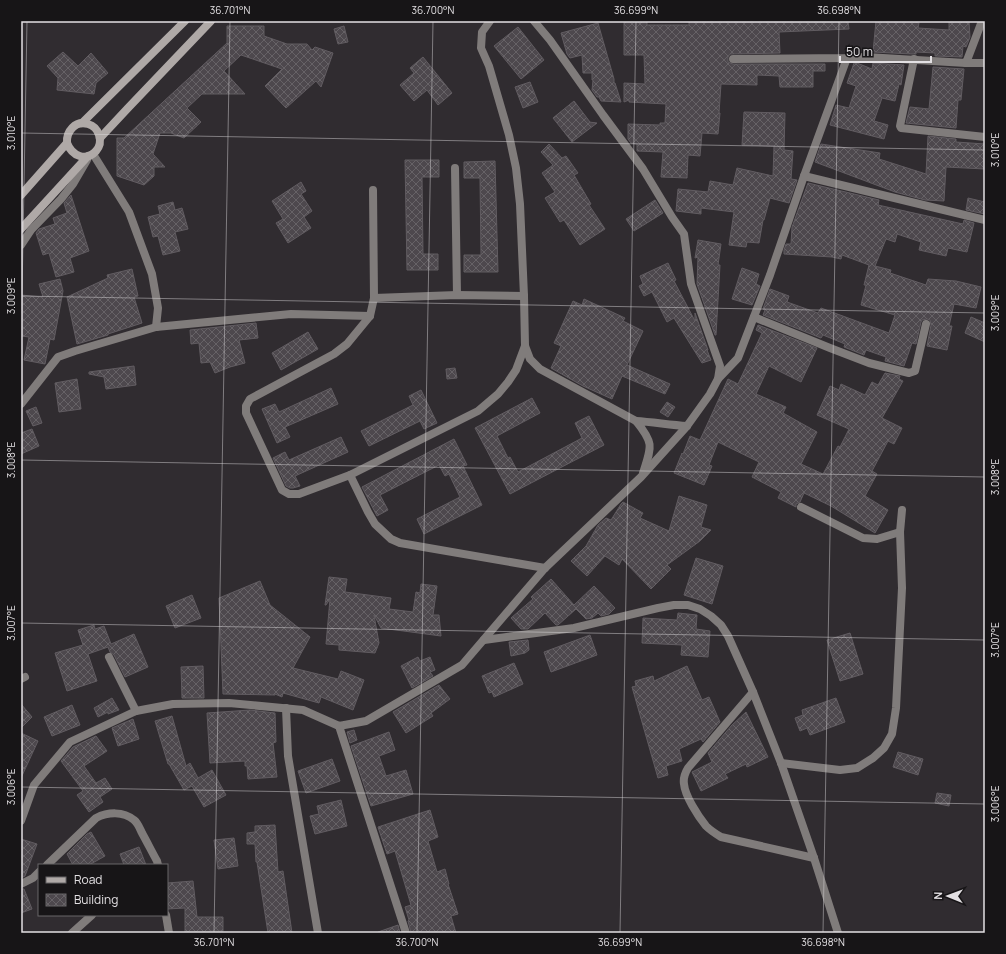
<svg xmlns="http://www.w3.org/2000/svg" width="1006" height="954" font-family="Manrope,sans-serif">
<defs>
<pattern id="building-cross-hatch" width="8" height="8" patternUnits="userSpaceOnUse"><rect width="8" height="8" fill="#4d484d"/><path d="M0 0l8 8M0 8l8-8" fill="none" stroke="#666266"/></pattern>
</defs>
<rect width="100%" height="100%" fill="#302c30"/>
<g fill="url(#building-cross-hatch)" stroke="#615c61">
<polygon points="624,21 647,21 647,25 689,25 689,21 848,21 849,29 779,32 780,53 733,54 730,54 728,57 728,62 733,64 825,64 825,71 813,71 813,70 813,87 780,87 779,76 757,75 757,85 721,84 719,113 720,113 718,134 702,133 700,156 688,155 687,178 661,177 663,152 637,151 637,144 631,143 628,139 628,124 660,125 660,123 665,123 666,104 629,102 629,100 624,102 624,83 645,84 644,55 624,55"/>
<polygon points="876,21 914,21 914,22 919,23 918,28 949,30 949,21 969,21 970,37 966,47 963,46 962,57 935,56 935,53 916,52 916,54 912,54 873,52"/>
<polygon points="598,23 614,79 614,83 615,83 621,102 601,101 599,97 597,97 592,90 593,80 592,80 592,73 583,73 582,55 570,58 567,54 561,33"/>
<polygon points="227,26 264,26 264,36 287,44 307,44 312,50 315,47 333,53 321,87 316,81 286,108 265,86 282,69 241,55 224,71 245,94 202,94 187,108 201,122 184,138 171,133 160,133 153,154 165,167 154,167 154,176 144,185 117,176 117,138 124,138 227,43"/>
<polygon points="344,26 348,42 338,44 334,29"/>
<polygon points="518,27 544,60 521,79 494,46"/>
<polygon points="63,52 78,66 91,53 108,73 96,83 94,94 57,90 58,78 47,66"/>
<polygon points="423,57 452,93 438,105 427,90 414,101 400,85 414,73 410,68"/>
<polygon points="854,63 857,63 872,69 873,63 904,65 901,85 899,84 895,101 882,98 874,121 888,125 884,139 830,125 836,105 849,108 856,86 847,83"/>
<polygon points="933,67 964,69 961,100 958,100 956,128 906,123 910,107 929,109"/>
<polygon points="530,82 538,102 523,108 515,87"/>
<polygon points="574,101 590,122 589,122 597,123 572,142 553,118"/>
<polygon points="744,112 785,113 784,150 793,151 791,179 797,180 789,203 770,198 764,220 763,220 759,243 747,242 746,247 729,245 734,212 701,208 701,214 676,211 678,189 708,192 710,181 733,185 737,168 773,176 774,146 742,145"/>
<polygon points="928,136 956,139 956,142 985,144 985,169 946,167 944,201 925,200 895,192 815,162 821,144 880,153 879,159 926,174"/>
<polygon points="549,144 562,158 566,156 578,173 574,175 591,204 589,205 605,229 580,245 564,220 560,222 545,198 555,192 542,173 553,165 541,152"/>
<polygon points="405,160 439,160 439,177 422,177 423,254 438,254 438,270 407,270"/>
<polygon points="495,161 498,272 464,272 464,255 481,255 480,178 464,178 464,162"/>
<polygon points="301,182 306,191 301,194 312,211 304,217 311,228 288,243 276,223 283,219 272,201"/>
<polygon points="808,183 879,200 878,205 963,224 964,220 974,223 967,252 948,248 946,256 919,250 921,242 897,234 895,242 886,239 875,266 891,270 890,273 926,285 928,279 956,281 981,287 976,308 954,304 949,326 952,326 947,350 927,346 931,325 930,320 927,319 922,320 921,322 916,344 912,343 904,366 885,361 886,357 866,350 864,355 844,347 845,344 823,335 821,338 763,315 765,310 763,309 770,289 789,296 787,302 818,313 821,308 889,333 895,315 861,305 866,285 864,285 869,265 842,255 841,259 832,257 784,254 784,250 786,244 791,244 792,227"/>
<polygon points="71,195 89,251 70,258 74,272 56,277 49,253 43,255 36,233 39,229 55,224 53,218 67,213 64,203"/>
<polygon points="968,198 985,202 985,214 966,210"/>
<polygon points="655,200 663,213 634,231 626,219"/>
<polygon points="173,202 175,210 182,208 188,229 175,232 180,251 163,255 158,236 153,237 148,217 160,214 158,206"/>
<polygon points="698,240 721,244 718,265 720,265 716,335 715,335 697,284 698,257 695,258"/>
<polygon points="668,263 676,280 674,281 695,321 695,313 708,350 707,350 711,360 702,363 674,318 667,322 652,292 644,296 639,286 643,284 640,276"/>
<polygon points="742,268 759,274 756,284 760,286 752,305 732,299"/>
<polygon points="132,269 138,296 134,297 142,323 108,334 108,335 77,344 67,297 108,278 107,275"/>
<polygon points="60,279 63,291 54,340 50,339 45,364 24,360 29,337 21,336 21,295 43,297 39,284"/>
<polygon points="584,299 625,318 623,321 643,331 627,365 670,384 665,394 622,376 612,399 583,386 551,368 561,346 554,343 573,301 582,305"/>
<polygon points="971,317 985,323 985,342 965,333"/>
<polygon points="256,323 258,338 239,340 245,363 230,367 215,373 210,362 201,363 199,343 191,344 190,330"/>
<polygon points="758,325 817,348 801,382 769,366 756,394 786,407 783,413 817,432 801,464 823,474 838,446 840,447 849,429 817,415 830,386 839,390 841,384 865,395 872,382 878,385 885,373 900,376 899,379 903,381 882,418 902,428 894,444 888,441 872,471 877,474 865,496 888,510 875,533 831,506 804,493 800,502 796,504 796,507 778,498 781,492 752,477 759,462 718,442 709,465 712,466 704,485 674,473 682,453 683,454 690,436 700,440 728,379 738,384 762,333 756,330"/>
<polygon points="308,332 318,349 281,370 272,353"/>
<polygon points="134,366 136,385 106,389 104,377 89,374 89,372"/>
<polygon points="455,368 457,378 447,379 446,369"/>
<polygon points="77,379 81,409 59,412 55,383"/>
<polygon points="331,388 338,404 285,427 290,437 277,443 262,409 275,404 279,412"/>
<polygon points="421,390 437,423 424,429 420,421 369,446 361,431 413,405 409,396"/>
<polygon points="532,398 540,413 497,436 508,458 510,457 518,472 582,438 575,423 589,416 604,445 510,494 475,428"/>
<polygon points="667,402 675,407 668,417 660,412"/>
<polygon points="36,407 42,423 33,426 26,411"/>
<polygon points="32,429 39,446 21,454 21,433"/>
<polygon points="341,437 348,452 295,476 300,486 293,488 290,488 286,486 273,458 285,452 289,460"/>
<polygon points="454,439 467,465 463,466 482,505 424,534 417,519 460,497 449,474 445,476 439,465 380,495 388,510 377,516 362,487"/>
<polygon points="679,496 707,505 701,527 711,530 700,541 667,565 671,569 651,589 622,559 619,565 605,556 587,576 571,561 586,546 598,525 606,518 611,520 621,504 623,502 643,513 640,518 669,531"/>
<polygon points="696,558 723,566 712,604 684,595"/>
<polygon points="329,577 347,579 345,592 391,598 389,609 413,612 416,592 420,593 421,584 437,586 433,615 439,615 441,636 381,628 374,615 379,643 375,653 339,650 339,645 326,644 330,599 326,605 325,605"/>
<polygon points="551,579 574,605 594,586 615,608 609,614 601,616 598,613 592,618 586,619 576,609 558,625 556,625 545,613 528,629 521,629 511,618 533,599 531,597"/>
<polygon points="260,581 270,605 310,637 293,668 338,679 341,671 364,680 353,710 321,697 319,703 283,693 282,697 275,694 275,695 223,694 219,598"/>
<polygon points="192,595 201,618 175,628 166,606"/>
<polygon points="678,613 697,615 696,629 710,631 708,657 681,655 682,645 642,643 643,618 677,620"/>
<polygon points="94,625 95,629 104,626 111,644 134,634 148,667 125,677 114,655 110,652 108,647 88,654 97,681 67,691 55,653 83,645 78,630"/>
<polygon points="850,633 863,674 840,681 827,640"/>
<polygon points="590,635 597,655 551,672 544,652"/>
<polygon points="528,640 529,650 525,653 511,656 509,642"/>
<polygon points="418,657 420,661 430,657 435,670 430,672 433,676 412,688 401,666"/>
<polygon points="514,663 523,684 494,697 492,692 489,693 482,676"/>
<polygon points="203,666 204,698 182,698 181,667"/>
<polygon points="687,666 702,700 709,697 720,722 703,742 701,739 679,749 682,761 666,766 668,775 658,778 632,687 636,686 635,681 653,676 654,681"/>
<polygon points="439,685 450,699 431,713 433,716 406,733 393,712"/>
<polygon points="112,698 119,710 108,714 108,712 98,717 94,708"/>
<polygon points="836,698 845,722 810,735 807,728 800,731 795,718 803,715 802,710"/>
<polygon points="21,704 32,717 21,728"/>
<polygon points="72,705 80,725 52,736 44,717"/>
<polygon points="250,710 275,713 276,742 273,743 277,777 248,779 247,766 245,766 245,761 210,763 207,713"/>
<polygon points="746,712 768,757 747,767 746,764 725,774 728,778 701,791 692,772 712,762 708,753 732,725"/>
<polygon points="172,716 186,766 190,763 198,778 212,770 226,795 204,807 192,786 184,790 169,764 168,764 155,721"/>
<polygon points="133,719 139,739 118,746 112,728"/>
<polygon points="354,730 357,740 350,743 347,732"/>
<polygon points="389,732 395,750 379,756 386,776 406,770 413,794 371,806 351,746"/>
<polygon points="21,733 38,741 21,778"/>
<polygon points="96,736 107,751 84,766 96,783 105,778 112,789 100,797 103,802 89,812 77,795 83,791 61,761 73,747"/>
<polygon points="898,752 923,759 918,775 893,767"/>
<polygon points="332,759 340,781 306,793 298,771"/>
<polygon points="937,793 951,795 949,806 935,803"/>
<polygon points="341,800 347,826 315,834 310,816 319,814 317,806"/>
<polygon points="430,810 438,837 428,841 437,872 445,869 449,884 448,884 458,914 451,916 456,933 411,933 408,921 409,920 405,907 411,905 395,851 387,854 378,827"/>
<polygon points="275,825 278,872 283,871 292,933 268,933 257,862 256,862 255,844 247,844 247,833 255,832 255,826"/>
<polygon points="91,832 105,856 89,865 73,865 67,854 87,834"/>
<polygon points="234,838 238,866 218,869 214,840"/>
<polygon points="21,839 37,844 25,876 21,878"/>
<polygon points="139,847 146,865 124,865 120,854"/>
<polygon points="193,881 197,917 223,917 223,931 209,931 209,933 185,933 185,908 167,909 167,883"/>
<polygon points="21,889 24,889 32,909 21,913"/>
<polygon points="398,925 400,933 378,933 378,932"/>
</g>
<g fill="none" stroke-linecap="round" stroke-linejoin="round">
<g stroke="#807c7b" stroke-width="8">
<polyline points="490,21 482,32 481,48 489,66 509,135 516,168 520,204 524,296 525,346 530,359 540,369 636,421"/>
<polyline points="534,21 550,40 603,115 643,169 672,217 684,234 691,284 720,366 718,379"/>
<polyline points="733,59 847,58 866,57 966,63 982,21"/>
<polyline points="914,59 900,126 901,128 985,137"/>
<polyline points="966,63 985,63"/>
<polyline points="93,154 129,212 152,274 158,308 156,327"/>
<polyline points="455,168 457,295"/>
<polyline points="804,176 985,220"/>
<polyline points="373,190 374,298 370,316 347,344 334,354 250,399 246,406 246,413 282,490 289,494 299,494 350,475 478,411 498,394 508,382 516,370 525,346"/>
<polyline points="21,245 31,230 61,199 73,184 87,160"/>
<polyline points="374,298 457,295 524,296"/>
<polyline points="754,317 830,348 869,363 909,373 915,371 926,324"/>
<polyline points="21,404 58,357 75,351 156,327 291,314 370,316"/>
<path d="M643,473C652,446 654,443 636,421C653,422 670,425 687,426"/>
<polyline points="350,475 368,512 375,524 391,539 400,543 545,568"/>
<polyline points="801,507 863,538 877,539 900,532"/>
<polyline points="484,640 574,628 658,608 674,605 688,605 700,609 711,616 721,625 728,636 753,692 781,763 814,858 838,933"/>
<polyline points="109,657 136,711"/>
<polyline points="21,679 25,677"/>
<path d="M753,692L688,768C685,773 683,778 684,784C685,796 698,816 706,826C710,830 716,834 721,837L814,858"/>
<polyline points="286,708 288,756 318,933"/>
<polyline points="339,726 406,933"/>
<polyline points="781,763 840,770 857,768 873,758 884,748 892,734 896,708 902,588 900,532 902,510"/>
<polyline points="21,821 34,785 70,742 136,711 173,704 229,703 303,710 339,726 366,721 462,665 545,568 641,477 687,426 710,394 718,379 738,358 770,275 804,176 847,58"/>
<path d="M47,865L96,818C108,812 123,811 134,820C138,823 140,829 142,833C147,842 152,852 157,861L158,865"/>
<polyline points="21,884 33,878 39,872"/>
<polyline points="166,915 169,933"/>
<polyline points="72,933 92,915"/>
</g>
<g stroke="#afa9a7" stroke-width="8">
<polyline points="82,123 185,21"/>
<polyline points="100,138 128,108 211,21"/>
<path d="M21,195L67,143C66,132 75,120 88,124C99,127 104,142 96,151C86,162 72,156 67,143"/>
<polyline points="21,229 88,156"/>
</g>
</g>
<path fill="none" stroke="#e3e0e3" stroke-width="1" stroke-opacity="0.45" d="M21,133L985,150M21,296L985,313M21,349L27,21M21,460L985,477M21,623L985,640M21,787L985,804M214,933L230,21M417,933L433,21M620,933L636,21M823,933L839,21"/>
<rect width="1006" height="954" fill="none" stroke="#171517" stroke-width="44"/>
<rect x="38" y="864" width="130" height="52" fill="#171517" stroke="#696669"/>
<rect x="46" y="877" width="20" height="6" fill="#afa9a7" stroke="#696669"/>
<text x="74" y="884" font-size="12" fill="#e3e0e3">Road</text>
<rect x="46" y="894" width="20" height="12" fill="url(#building-cross-hatch)" stroke="#696669"/>
<text x="74" y="904" font-size="12" fill="#e3e0e3">Building</text>
<g transform="translate(948 896) rotate(271)" stroke="#171517" stroke-width="3" paint-order="stroke">
<path d="M0-3L7 15L0 10L-7 15Z" fill="#e3e0e3"/>
<text y="-6" font-size="11" font-weight="bold" text-anchor="middle" fill="#e3e0e3">N</text>
</g>
<path d="M840 56v6h91v-6" fill="none" stroke="#e3e0e3" stroke-width="2"/>
<text x="846" y="56" font-size="12" fill="#e3e0e3" stroke="#171517" stroke-width="3" paint-order="stroke">50 m</text>
<rect x="22" y="22" width="962" height="910" fill="none" stroke="#e3e0e3" stroke-width="1.5"/>
<g font-size="10" text-anchor="middle" fill="#e3e0e3">
<text x="230" y="14">36.701°N</text>
<text x="433" y="14">36.700°N</text>
<text x="636" y="14">36.699°N</text>
<text x="839" y="14">36.698°N</text>
<text transform="translate(11 133) rotate(-90)" y="4">3.010°E</text>
<text transform="translate(995 150) rotate(-90)" y="4">3.010°E</text>
<text transform="translate(11 296) rotate(-90)" y="4">3.009°E</text>
<text transform="translate(995 313) rotate(-90)" y="4">3.009°E</text>
<text transform="translate(11 460) rotate(-90)" y="4">3.008°E</text>
<text transform="translate(995 477) rotate(-90)" y="4">3.008°E</text>
<text transform="translate(11 623) rotate(-90)" y="4">3.007°E</text>
<text transform="translate(995 640) rotate(-90)" y="4">3.007°E</text>
<text transform="translate(11 787) rotate(-90)" y="4">3.006°E</text>
<text transform="translate(995 804) rotate(-90)" y="4">3.006°E</text>
<text x="214" y="946">36.701°N</text>
<text x="417" y="946">36.700°N</text>
<text x="620" y="946">36.699°N</text>
<text x="823" y="946">36.698°N</text>
</g>
</svg>
